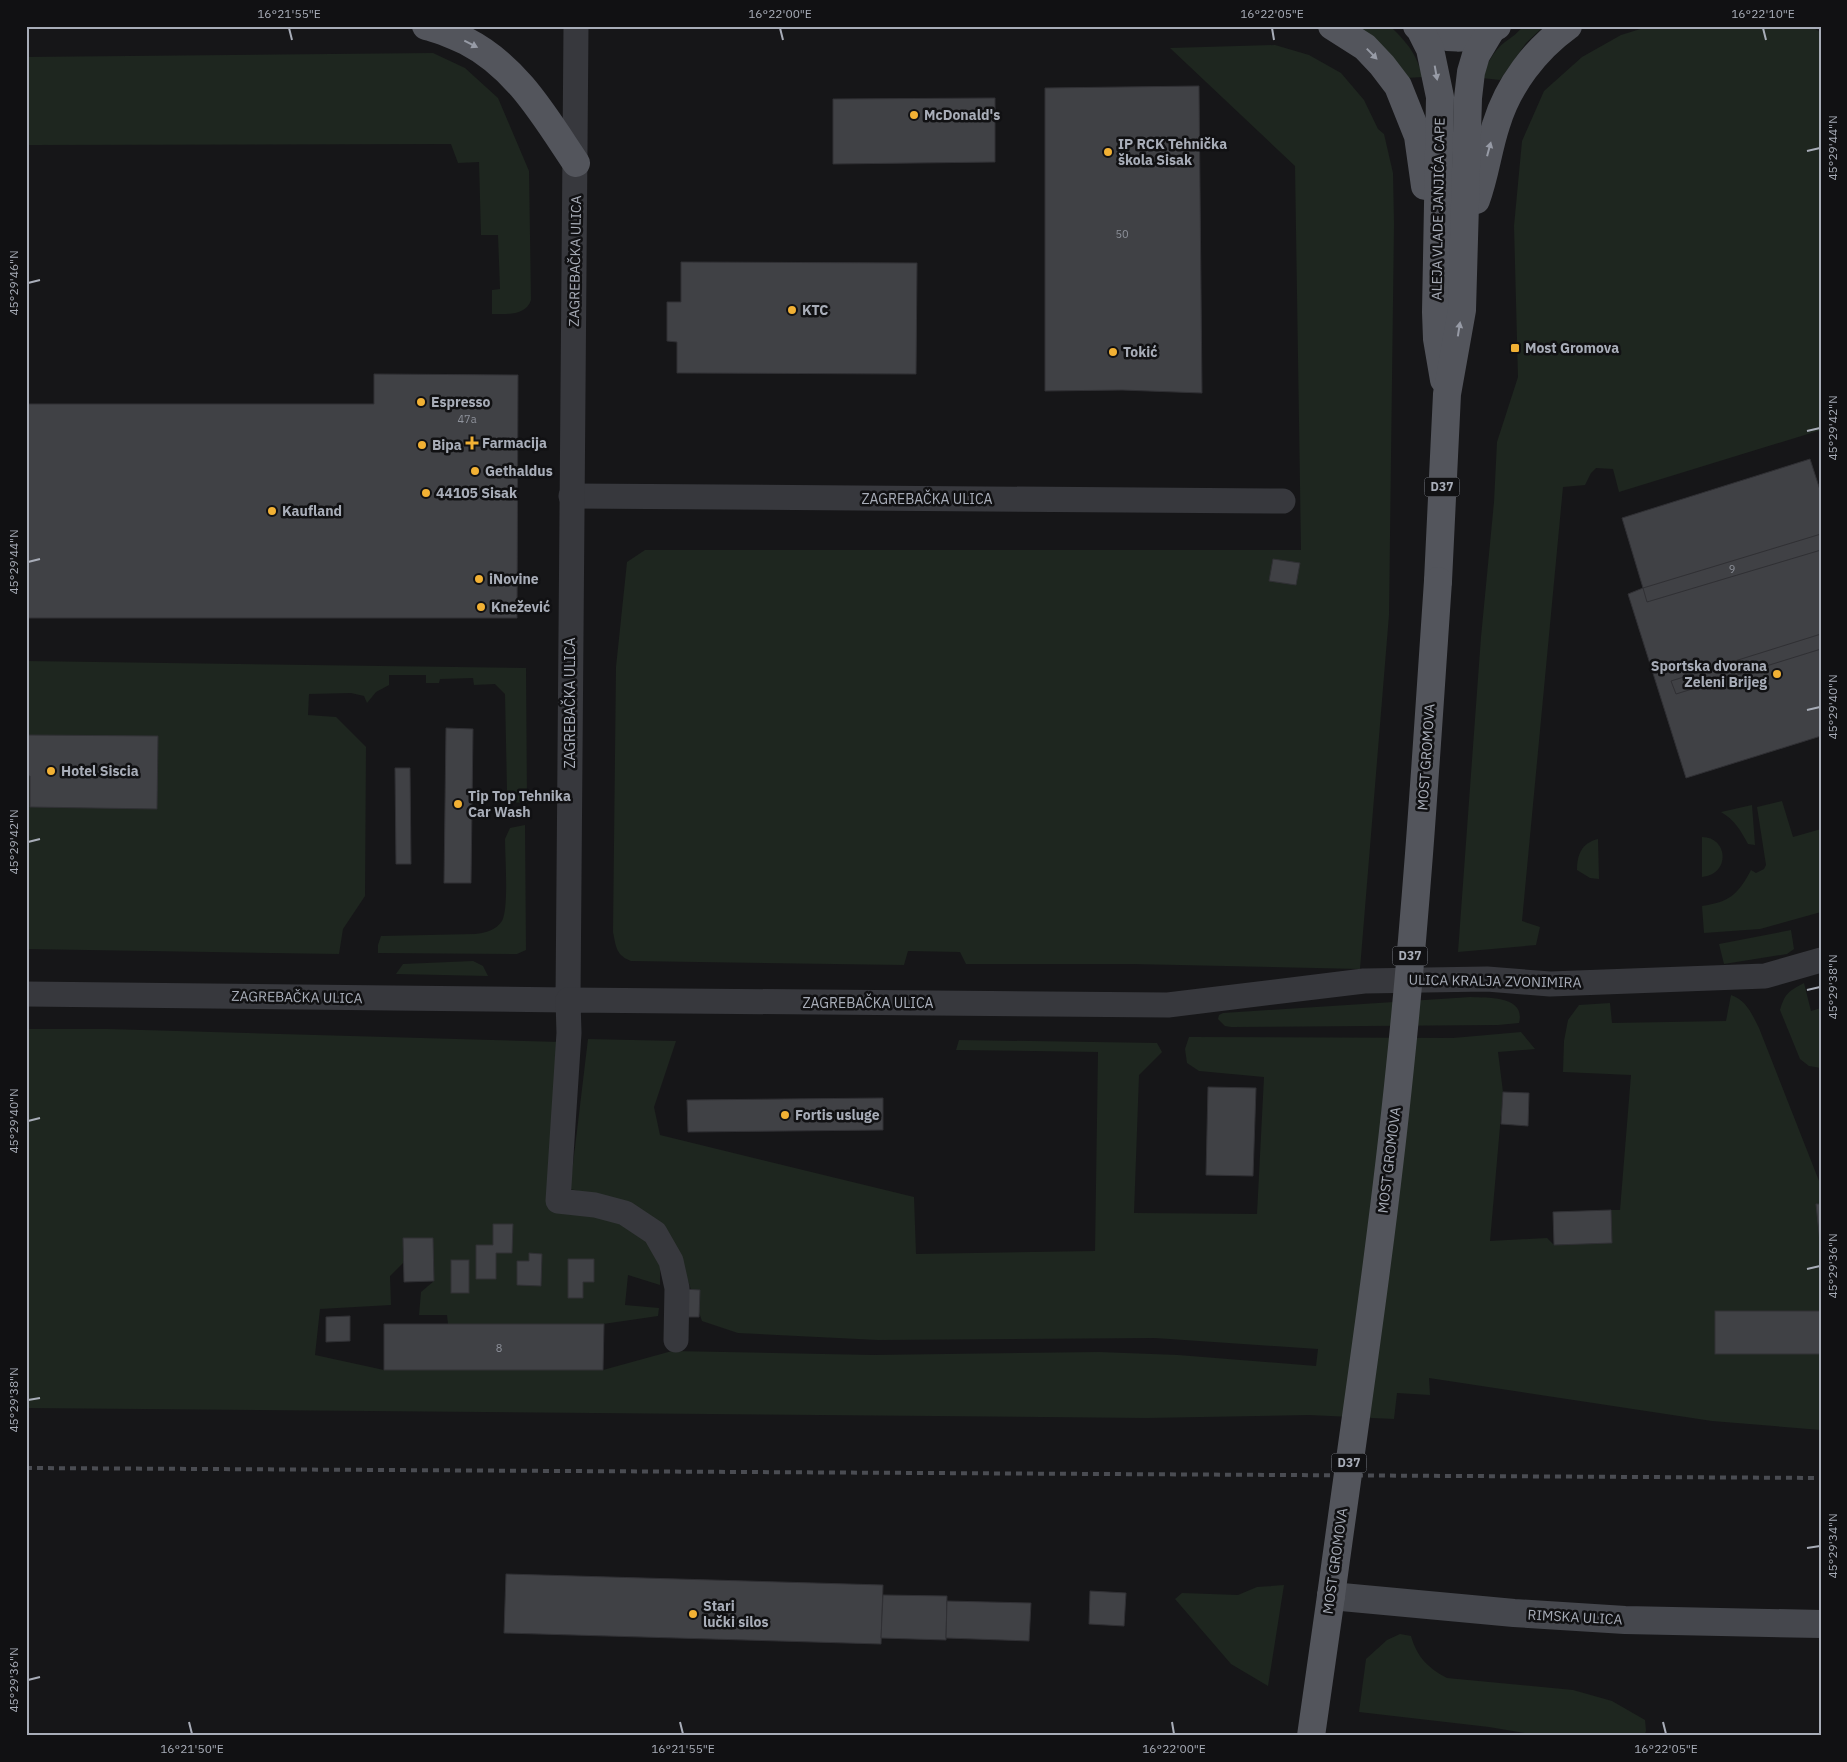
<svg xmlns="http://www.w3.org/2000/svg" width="1847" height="1762" font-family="'IBM Plex Sans',sans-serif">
<rect width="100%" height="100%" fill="#161618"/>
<g fill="#1e261f">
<path d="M1357,26H1390C1409,45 1415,52 1423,77L1406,78Z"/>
<path d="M1523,26H1544L1526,43L1500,80L1482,78C1487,64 1493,51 1505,42C1513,36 1518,33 1523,26Z"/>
<polygon points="1650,26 1806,26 1814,28 1821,33 1821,430 1619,492 1613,469 1596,468 1591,473 1585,485 1563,487 1522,921 1540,927 1536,945 1458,952 1481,637 1494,502 1497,442 1518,377 1514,226 1522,141 1544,91 1582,57 1621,35"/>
<path d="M1275,45L1309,55L1341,73L1364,100L1378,129L1384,134L1393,173L1394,224L1389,615L1360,969L1132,964H966L960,952L908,951L904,965L631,961C616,955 616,947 613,932L616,667L627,562L645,550H1301L1295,166L1170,48Z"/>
<path d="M433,53L465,68L498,98L529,171L531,300C526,316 506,314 492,314V290L500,289L498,235H481L479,162L458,163L451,144L26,145V57Z"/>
<path d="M26,661L526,668L527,803C514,803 513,803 507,791L505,694L495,684L474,685L473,678L440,679L439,683H426V675H389V685L376,692L367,703L364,696L351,693L309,694L308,715L336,717L366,747L365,896L343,929L339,954L26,949Z"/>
<path d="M1782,801L1793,837L1821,829V912L1760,929L1704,933L1702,906C1729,902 1738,895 1751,870L1756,873L1764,869L1766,865L1757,807Z"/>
<path d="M1752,805L1755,845L1748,844C1741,831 1735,820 1721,812Z"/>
<path d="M525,825L526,950L517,954L378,953V945L381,936L475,934C486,933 496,930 502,921C509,908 505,857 505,839L510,828Z"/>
<path d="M1702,837C1728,837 1731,874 1702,877Z"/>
<path d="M1598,839L1599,879L1590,878L1577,870C1577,854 1582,843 1598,839Z"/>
<polygon points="1791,930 1794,949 1787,954 1724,964 1719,944"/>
<polygon points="473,961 483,966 488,976 396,974 403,964"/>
<path d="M1804,983L1811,1011L1821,1008V1068L1809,1066L1800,1059L1780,1010C1785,993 1789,991 1804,983Z"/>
<path d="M1731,995C1746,1000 1752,1014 1759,1028L1821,1186V1430L1712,1421L1429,1378L1430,1395L1397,1393L1394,1419L1309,1415L1146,1418L26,1408V1029H108L560,1042L552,1212L620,1219L649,1240L660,1255V1285L628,1275L625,1305L659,1308L658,1316L603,1324H448L447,1315H419L421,1292L434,1281L433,1238H403L406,1260L390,1276L391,1305L320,1309L315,1355L384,1370H603L672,1351L873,1355L1099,1352L1178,1355L1316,1366L1318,1349L1155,1338L878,1340L738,1333L702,1321L688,1281L629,1203L570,1189L588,1039L676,1041L654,1107L660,1135L914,1197L916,1254L1095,1251L1098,1052L956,1050L959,1040L1157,1043L1162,1052L1139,1075L1134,1213L1257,1214L1264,1077L1199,1071L1187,1063L1185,1049L1189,1037L1453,1038L1521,1032L1535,1049L1498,1052L1503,1092L1490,1241L1547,1238L1554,1245L1612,1243L1611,1210H1620L1631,1075L1563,1072L1564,1041L1568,1020L1579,1005L1610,1003L1612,1023L1726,1021Z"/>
<path d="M1471,997C1489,998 1526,996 1519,1023L1498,1025L1231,1027L1225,1026L1218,1019L1219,1015L1223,1013Z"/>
<polygon points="1284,1585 1268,1686 1231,1664 1175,1599 1182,1593 1238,1595 1257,1587"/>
<path d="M1400,1634L1411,1636C1417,1657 1428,1668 1447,1678L1573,1690L1612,1701L1645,1720L1646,1731L1644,1736H1543L1489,1727L1359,1712L1366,1659L1387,1640Z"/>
</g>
<g fill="#404145" stroke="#303034">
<polygon points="1199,86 1202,393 1122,390 1045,391 1045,88"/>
<polygon points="995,98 995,162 833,164 833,99"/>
<polygon points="681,262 917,263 916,374 677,373 677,342 667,341 667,302 681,302"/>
<polygon points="374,374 518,375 517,618 26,618 26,404 374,404"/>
<polygon points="1810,459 1821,493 1821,736 1686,778 1628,594 1643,588 1622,518"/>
<polygon points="1821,534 1821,550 1647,602 1643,588"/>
<polygon points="1273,559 1300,563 1296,585 1269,581"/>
<polygon points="1821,634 1821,649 1676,694 1671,681"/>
<polygon points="446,728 473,729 471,883 444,883"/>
<polygon points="26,735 158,736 157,809 30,807 30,776 26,776"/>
<polygon points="395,768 410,768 411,864 396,864"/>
<polygon points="1208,1087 1256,1088 1253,1176 1206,1175"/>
<polygon points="1503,1092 1529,1093 1528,1126 1501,1124"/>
<polygon points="883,1098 883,1130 688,1132 687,1100"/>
<polygon points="1816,1204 1821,1204 1821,1252"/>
<polygon points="1611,1210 1612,1243 1554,1245 1553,1212"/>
<polygon points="493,1224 513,1224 512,1253 496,1253 496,1279 476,1279 476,1245 493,1245"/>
<polygon points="403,1238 433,1238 434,1281 404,1282"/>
<polygon points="529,1253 542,1254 541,1286 517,1285 517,1261 529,1261"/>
<polygon points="568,1259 594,1259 594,1282 583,1282 583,1298 568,1298"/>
<rect x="451" y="1260" width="18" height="33"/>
<polygon points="684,1289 700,1290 699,1317 683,1317"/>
<rect x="1715" y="1311" width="106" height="43"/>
<polygon points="350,1316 350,1341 326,1342 326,1317"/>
<polygon points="384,1324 604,1324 603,1370 384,1370"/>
<polygon points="506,1574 883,1585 881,1644 504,1633"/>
<polygon points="1090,1591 1126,1593 1124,1626 1089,1624"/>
<polygon points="883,1595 947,1596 946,1640 881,1638"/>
<polygon points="947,1601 1031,1603 1029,1641 946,1638"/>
</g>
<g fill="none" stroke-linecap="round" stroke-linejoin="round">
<g stroke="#37383d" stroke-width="25">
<polyline points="571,496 1283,501"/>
<polyline points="26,994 568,1000 576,26"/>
<polyline points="676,1340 677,1288 671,1261 655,1233 625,1213 595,1205 558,1201 569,1033 568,1000 1168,1005 1364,981 1487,979 1550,984 1765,976 1821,960"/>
</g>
<polyline stroke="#45474d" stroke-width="28" points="1331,1596 1514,1613 1625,1620 1821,1624"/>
<g stroke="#53555c" stroke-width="28">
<path d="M426,26C440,29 453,35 466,41C517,67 545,117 576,163"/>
<polyline points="1332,26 1365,47 1382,65 1398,86 1418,136 1425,186"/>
<path d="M1417,26C1442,41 1472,42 1497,26"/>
<polyline points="1419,27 1430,49 1440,97 1436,312 1437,339 1444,380"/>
<path d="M1476,200C1485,176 1488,149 1496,125C1508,85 1535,50 1568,26"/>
<polyline points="1438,581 1447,394 1462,310 1468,98 1471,72 1476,55 1491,30"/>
<polyline points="1311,1736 1331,1596"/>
</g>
<polyline stroke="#4a4c52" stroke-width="4" stroke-dasharray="6 5" stroke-linecap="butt" points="26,1468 1821,1478"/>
<path stroke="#53555c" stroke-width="28" d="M1331,1596C1355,1420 1382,1244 1400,1067C1417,905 1427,743 1438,581"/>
</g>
<defs><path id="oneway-solid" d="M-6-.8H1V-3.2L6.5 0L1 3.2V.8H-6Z" transform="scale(1.25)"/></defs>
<g fill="#979ba6">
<use href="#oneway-solid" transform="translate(471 44) rotate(27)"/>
<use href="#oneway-solid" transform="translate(1372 54) rotate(46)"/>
<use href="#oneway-solid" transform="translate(1436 73) rotate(80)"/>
<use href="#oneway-solid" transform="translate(1489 149) rotate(-75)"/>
<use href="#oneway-solid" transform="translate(1459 329) rotate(-81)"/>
</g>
<path fill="none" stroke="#a8adb8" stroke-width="2" d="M289,28L292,40M780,28L783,40M1272,28L1274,40M1763,28L1766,40M1807,151L1820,148M28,283L40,280M1807,431L1820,428M28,562L40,559M1807,710L1820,707M28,842L40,839M1807,990L1820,987M28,1121L40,1118M1807,1269L1820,1266M28,1400L40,1398M1807,1548L1820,1546M28,1680L40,1677M189,1722L192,1734M680,1722L683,1734M1172,1722L1174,1734M1663,1722L1666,1734"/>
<g fill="#f2b134" stroke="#111113" stroke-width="2">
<circle cx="914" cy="115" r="5"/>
<circle cx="1108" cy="152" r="5"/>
<circle cx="792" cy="310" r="5"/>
<rect x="1510" y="343" width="10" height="10" rx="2.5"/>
<circle cx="1113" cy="352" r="5"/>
<circle cx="421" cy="402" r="5"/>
<path d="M469.5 435.5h5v5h5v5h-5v5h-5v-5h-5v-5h5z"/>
<circle cx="422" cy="445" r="5"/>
<circle cx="475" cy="471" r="5"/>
<circle cx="426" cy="493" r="5"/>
<circle cx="272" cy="511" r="5"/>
<circle cx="479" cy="579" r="5"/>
<circle cx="481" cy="607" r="5"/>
<circle cx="1777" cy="674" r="5"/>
<circle cx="51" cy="771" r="5"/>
<circle cx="458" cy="804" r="5"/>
<circle cx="785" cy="1115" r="5"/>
<circle cx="693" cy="1614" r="5"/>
</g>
<g text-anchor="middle" stroke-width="5" stroke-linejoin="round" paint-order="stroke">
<g font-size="11" fill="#8e929b">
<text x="1122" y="238">50</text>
<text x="467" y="423">47a</text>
<text x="1732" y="573">9</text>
<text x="499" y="1352">8</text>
</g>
<g fill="#111113" stroke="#7b7e86" stroke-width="1">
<rect x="1424.5" y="477.5" width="35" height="19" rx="4"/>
<rect x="1392.5" y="946.5" width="35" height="19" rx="4"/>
<rect x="1331.5" y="1453.5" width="35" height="19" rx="4"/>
</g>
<g font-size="12" font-weight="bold" fill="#a8adb8">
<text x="1442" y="491">D37</text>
<text x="1410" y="960">D37</text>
<text x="1349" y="1467">D37</text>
</g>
<g font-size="14" font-weight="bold" fill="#a8adb8" stroke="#111113" text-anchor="start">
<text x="924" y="120">McDonald's</text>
<text x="1118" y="149">IP RCK Tehnička<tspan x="1118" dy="16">škola Sisak</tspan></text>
<text x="802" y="315">KTC</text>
<text x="1525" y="353">Most Gromova</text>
<text x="1123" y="357">Tokić</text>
<text x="431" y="407">Espresso</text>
<text x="482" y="448">Farmacija</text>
<text x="432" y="450">Bipa</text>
<text x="485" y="476">Gethaldus</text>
<text x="436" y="498">44105 Sisak</text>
<text x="282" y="516">Kaufland</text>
<text x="489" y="584">iNovine</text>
<text x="491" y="612">Knežević</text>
<text x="1767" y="671" text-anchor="end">Sportska dvorana<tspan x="1767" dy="16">Zeleni Brijeg</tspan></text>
<text x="61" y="776">Hotel Siscia</text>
<text x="468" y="801">Tip Top Tehnika<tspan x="468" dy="16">Car Wash</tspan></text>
<text x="795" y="1120">Fortis usluge</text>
<text x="703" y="1611">Stari<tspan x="703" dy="16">lučki silos</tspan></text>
</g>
<g font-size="14" fill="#a8adb8" stroke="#111113">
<text transform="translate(1438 209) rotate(-89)" y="5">ALEJA VLADE JANJIĆA CAPE</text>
<text transform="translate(575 261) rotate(-89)" y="5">ZAGREBAČKA ULICA</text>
<text x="927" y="504">ZAGREBAČKA ULICA</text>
<text transform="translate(570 703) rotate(-90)" y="5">ZAGREBAČKA ULICA</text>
<text transform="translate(1426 757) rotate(-86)" y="5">MOST GROMOVA</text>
<text transform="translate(1495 981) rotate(1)" y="5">ULICA KRALJA ZVONIMIRA</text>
<text transform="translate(297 997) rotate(1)" y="5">ZAGREBAČKA ULICA</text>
<text x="868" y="1008">ZAGREBAČKA ULICA</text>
<text transform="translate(1389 1160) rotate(-83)" y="5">MOST GROMOVA</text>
<text transform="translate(1335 1561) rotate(-82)" y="5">MOST GROMOVA</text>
<text transform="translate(1575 1617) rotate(3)" y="5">RIMSKA ULICA</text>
</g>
</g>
<rect width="1847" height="1762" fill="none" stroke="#111113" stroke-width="55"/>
<rect x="28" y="28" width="1792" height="1706" fill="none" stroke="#a8adb8" stroke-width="2"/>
<g font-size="12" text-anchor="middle" fill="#a8adb8">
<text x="289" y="18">16°21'55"E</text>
<text x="780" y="18">16°22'00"E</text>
<text x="1272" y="18">16°22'05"E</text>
<text x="1763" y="18">16°22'10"E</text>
<text transform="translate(1833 148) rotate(-90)" y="4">45°29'44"N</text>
<text transform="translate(14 283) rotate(-90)" y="4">45°29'46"N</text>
<text transform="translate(1833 428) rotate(-90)" y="4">45°29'42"N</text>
<text transform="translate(14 562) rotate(-90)" y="4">45°29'44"N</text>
<text transform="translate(1833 707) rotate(-90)" y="4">45°29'40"N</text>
<text transform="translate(14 842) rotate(-90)" y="4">45°29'42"N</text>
<text transform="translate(1833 987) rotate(-90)" y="4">45°29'38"N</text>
<text transform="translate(14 1121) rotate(-90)" y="4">45°29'40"N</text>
<text transform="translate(1833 1266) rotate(-90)" y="4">45°29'36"N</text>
<text transform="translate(14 1400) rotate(-90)" y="4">45°29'38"N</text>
<text transform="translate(1833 1546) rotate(-90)" y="4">45°29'34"N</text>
<text transform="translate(14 1680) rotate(-90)" y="4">45°29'36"N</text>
<text x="192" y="1753">16°21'50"E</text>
<text x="683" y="1753">16°21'55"E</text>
<text x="1174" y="1753">16°22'00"E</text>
<text x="1666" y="1753">16°22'05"E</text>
</g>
</svg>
